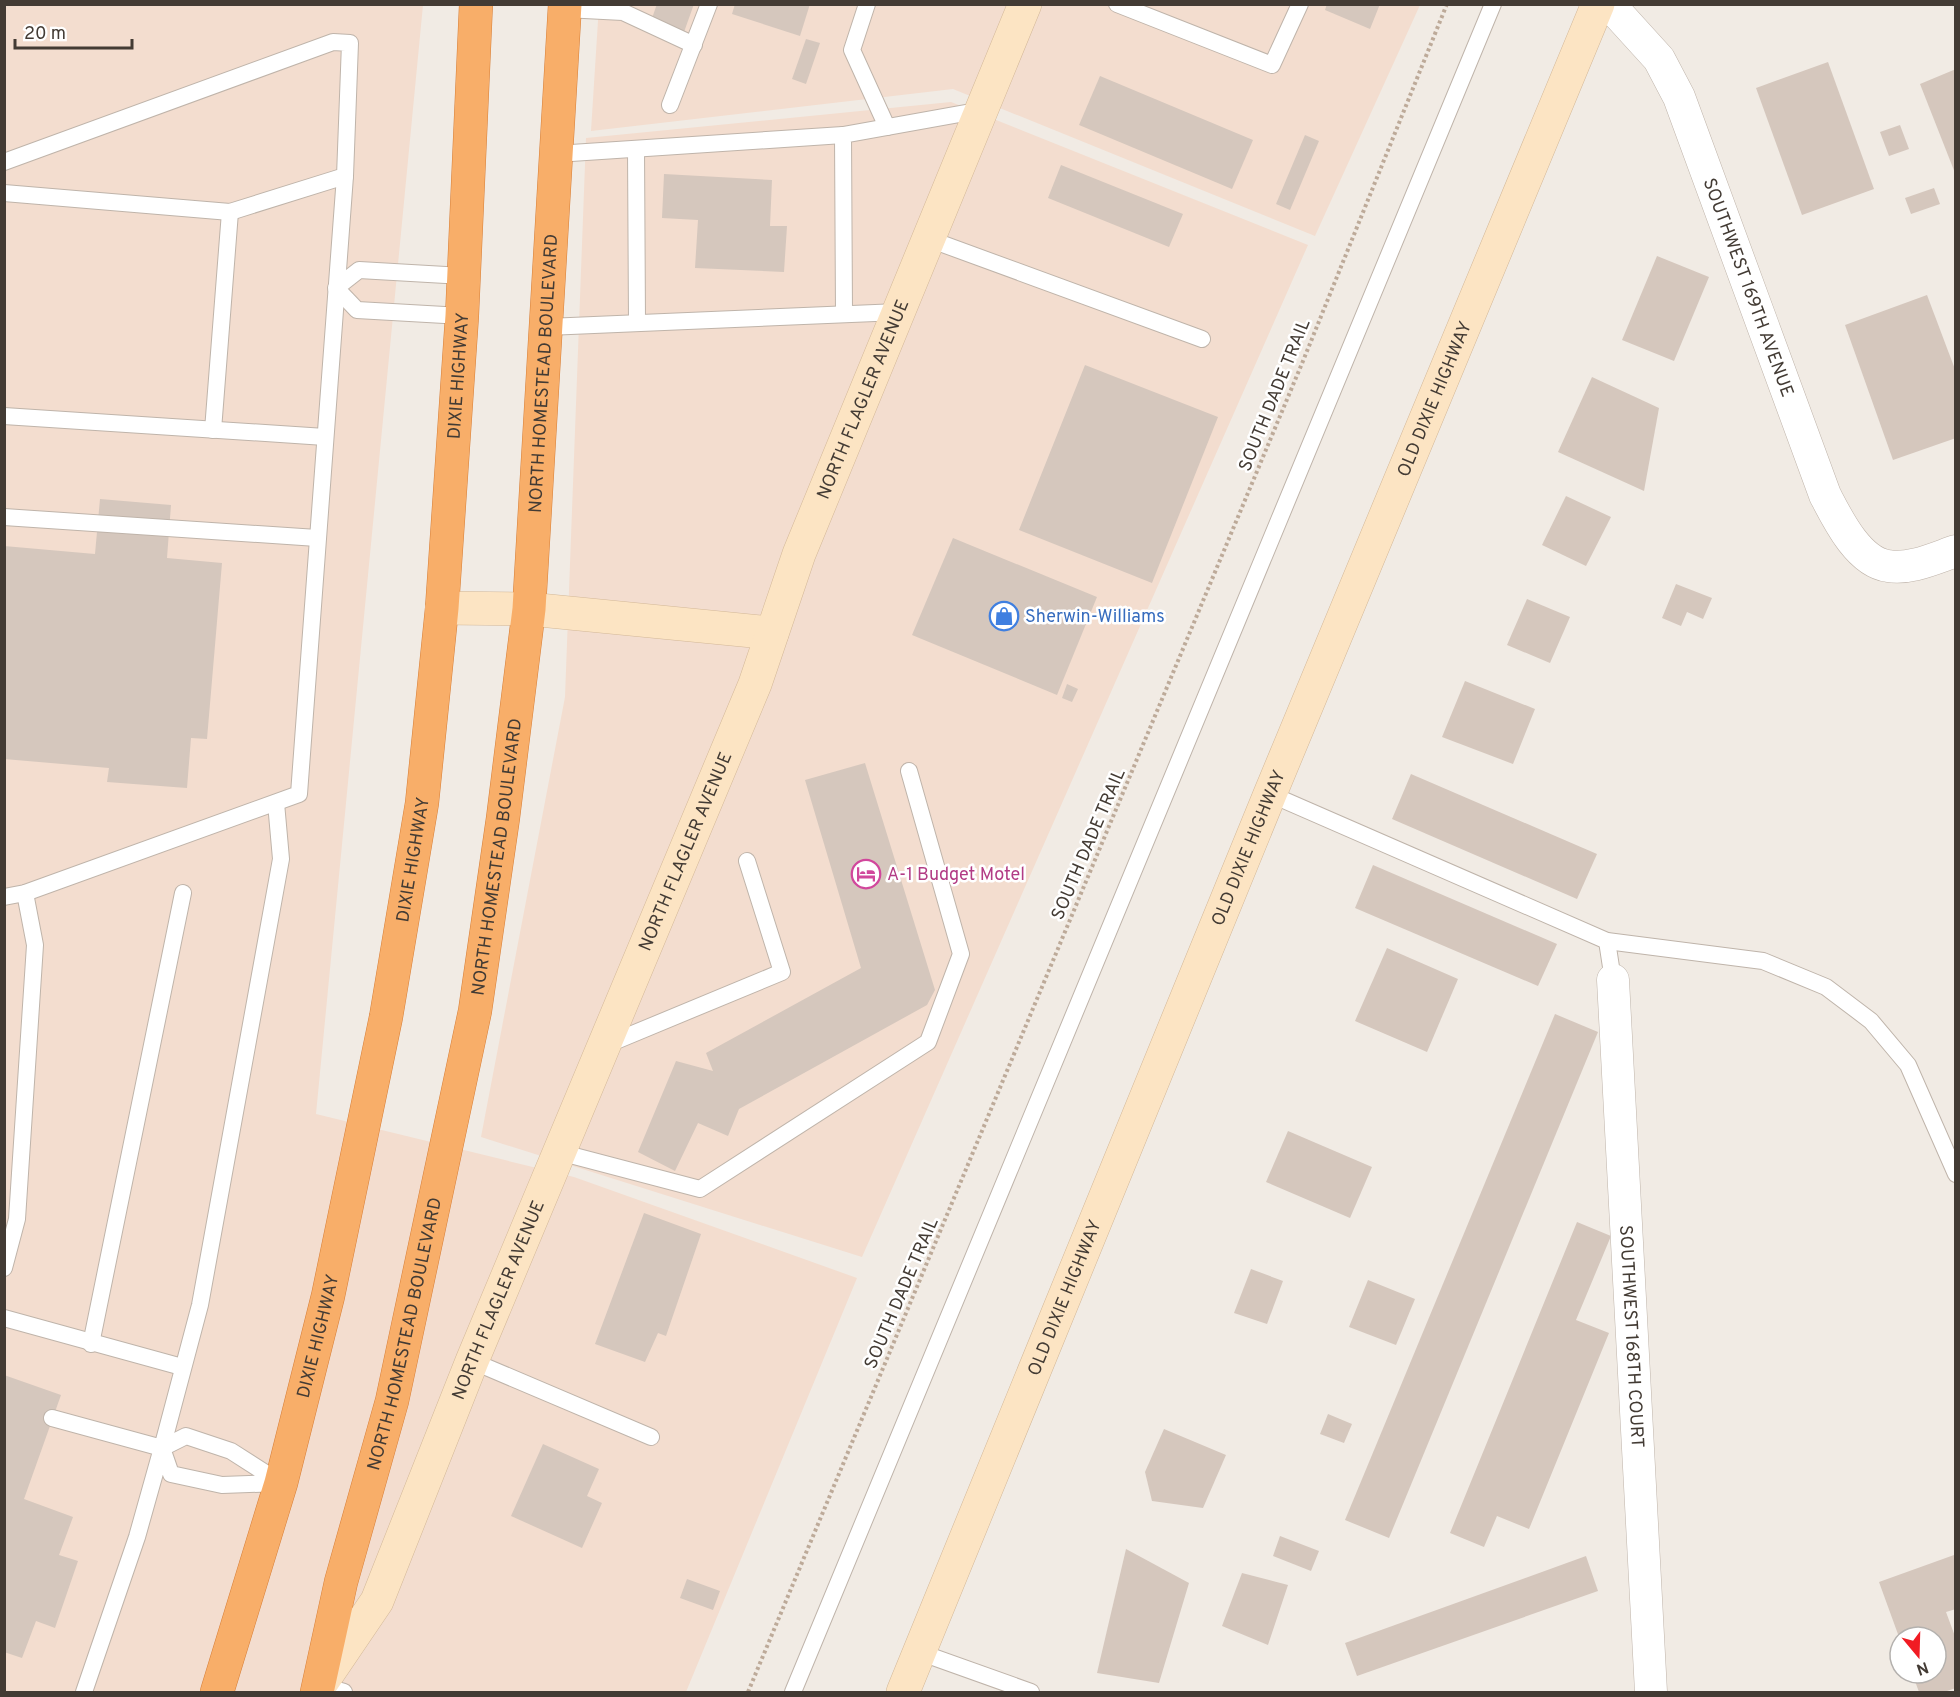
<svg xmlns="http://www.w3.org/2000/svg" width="1960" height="1697" font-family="Overpass,sans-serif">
<rect width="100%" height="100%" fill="#f1ebe4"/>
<g fill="#f3ddcf">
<polygon points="5,5 423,5 316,1114 574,1177 857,1278 686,1692 5,1692"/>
<polygon points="599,5 1420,5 1315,236 953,89 591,131"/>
<polygon points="951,102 1308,245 862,1257 481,1137 565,697 586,138"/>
</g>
<g fill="#d5c7bd">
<polygon points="657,4 694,4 684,32 651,21"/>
<polygon points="735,4 810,4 800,36 732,14"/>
<polygon points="1327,4 1380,4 1370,29 1325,10"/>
<polygon points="806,39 820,43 806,84 792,79"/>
<polygon points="1828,62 1874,189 1802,215 1756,88"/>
<polygon points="1956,69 1956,173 1955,173 1920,84"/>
<polygon points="1100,76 1253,140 1232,189 1079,125"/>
<polygon points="1900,125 1909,149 1889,156 1880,132"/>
<polygon points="1305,135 1319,141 1290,210 1276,204"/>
<polygon points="1061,165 1183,214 1169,247 1048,198"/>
<polygon points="664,174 772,180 770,226 787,226 784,272 695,268 698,220 662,218"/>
<polygon points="1934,188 1940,204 1911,214 1905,198"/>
<polygon points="1657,256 1709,277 1674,361 1622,340"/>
<polygon points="1927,295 1956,372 1956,438 1893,460 1845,325"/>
<polygon points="1085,365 1218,417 1152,583 1019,530"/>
<polygon points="1592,377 1659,408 1644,491 1558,452"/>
<polygon points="1566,496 1611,517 1586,566 1542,545"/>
<polygon points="100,499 171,505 167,558 222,563 207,739 191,738 187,788 107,782 109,768 4,759 4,546 95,554"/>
<polygon points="953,538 1097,597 1057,695 912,635"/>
<polygon points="1676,584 1712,598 1703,619 1687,612 1681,626 1662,618"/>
<polygon points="1527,599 1570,617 1550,663 1507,645"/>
<polygon points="1465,681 1535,709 1513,764 1442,737"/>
<polygon points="1067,684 1078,689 1072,702 1062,698"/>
<polygon points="865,763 935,990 927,1005 739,1109 728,1136 698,1123 675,1171 638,1152 676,1061 713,1071 706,1053 861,968 805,780"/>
<polygon points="1411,774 1597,854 1577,899 1392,819"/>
<polygon points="1373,865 1557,944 1538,986 1355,908"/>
<polygon points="1387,948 1458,979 1427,1052 1355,1021"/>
<polygon points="1555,1014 1598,1032 1389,1538 1345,1520"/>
<polygon points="1288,1131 1372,1167 1350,1218 1266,1182"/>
<polygon points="644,1213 701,1234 666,1336 658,1333 645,1362 595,1344"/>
<polygon points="1577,1222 1611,1236 1576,1320 1609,1333 1529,1529 1497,1516 1484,1547 1450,1533"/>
<polygon points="1251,1269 1283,1281 1267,1324 1234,1313"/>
<polygon points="1368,1280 1415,1299 1396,1345 1349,1327"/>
<polygon points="4,1375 61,1395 24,1499 73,1517 59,1555 78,1561 55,1628 36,1621 22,1658 4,1652"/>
<polygon points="1328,1414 1352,1424 1344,1443 1320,1434"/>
<polygon points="1164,1429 1226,1455 1203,1508 1152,1501 1145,1472"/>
<polygon points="543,1444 599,1469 587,1496 602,1503 582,1548 511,1516"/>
<polygon points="1280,1536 1319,1551 1311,1571 1273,1556"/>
<polygon points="1126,1549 1189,1583 1159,1683 1097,1673"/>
<polygon points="1954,1555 1956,1609 1946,1612 1956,1639 1956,1688 1944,1692 1919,1692 1912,1673 1936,1673 1936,1637 1899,1637 1879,1582"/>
<polygon points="1586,1556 1598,1591 1357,1676 1345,1643"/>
<polygon points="1242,1573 1288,1585 1268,1645 1222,1626"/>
<polygon points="687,1579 720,1591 713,1610 680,1598"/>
</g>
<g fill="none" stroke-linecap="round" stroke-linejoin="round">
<g stroke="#bfb4aa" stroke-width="18">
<g id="lane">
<polyline points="867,4 852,50 887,127"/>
<polyline points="1117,4 1272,65 1300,4"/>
<polyline points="565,9 623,12 694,45"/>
<polyline points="670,105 709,4"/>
<polyline points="636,149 637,322"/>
<polyline points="556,154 843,135"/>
<polyline points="4,162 333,42 350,43 345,176 230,212 4,193"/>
<polyline points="929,239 1202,339"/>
<polyline points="844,313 843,135 982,110"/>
<polyline points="462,316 357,310 336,288 359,270 463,276"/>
<polyline points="547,327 899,312"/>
<polyline points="4,416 325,437"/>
<polyline points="213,430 230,212"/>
<polyline points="4,517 317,538"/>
<polyline points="1270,794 1607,941 1763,961 1826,987 1871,1021 1908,1065 1956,1174"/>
<polyline points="4,897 25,893 299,794 345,176"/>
<polyline points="1607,941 1613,980"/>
<polyline points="606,1045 782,972 747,861"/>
<polyline points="559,1152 700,1189 928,1042 961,954 909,771"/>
<polyline points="4,1268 17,1219 35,945 25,893"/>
<polyline points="4,1318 182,1367"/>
<polyline points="91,1344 183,893"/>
<polyline points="472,1361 651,1437"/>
<polyline points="52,1418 162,1448 200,1305 281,859 276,803"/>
<polyline points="919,1652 1031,1692"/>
<polyline points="320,1685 344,1692"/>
<polyline points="84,1692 137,1537 162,1448 186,1436 231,1451 281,1483 222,1485 171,1474 162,1448"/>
<polyline points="793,1692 1493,4"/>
</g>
</g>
<g stroke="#bfb4aa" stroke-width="33">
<g id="street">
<path id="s1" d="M1609,4L1659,59L1679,97L1825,495C1837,518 1858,562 1888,566C1910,570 1935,558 1956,551"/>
<path id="s2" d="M1613,980L1651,1692"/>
</g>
</g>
<g stroke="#d3b898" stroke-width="34">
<g id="secondary">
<polyline points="442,608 529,609 772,633"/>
<path id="s3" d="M320,1685L377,1601L472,1361L755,684L799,554L1025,4"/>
<path id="s4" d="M903,1692L1270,794L1598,4"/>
</g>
</g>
<g stroke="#d67f39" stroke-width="34">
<g id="highway">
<path id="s5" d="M217,1692L281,1483L328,1296L386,1017L422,803L442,608L462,316L476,4"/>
<path id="s6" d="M317,1692L341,1582L392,1401L475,1011L503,818L529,609L565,4"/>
</g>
</g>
<polyline stroke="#bdaa99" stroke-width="4" stroke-dasharray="3 3" stroke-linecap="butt" points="748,1692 1303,361 1447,4"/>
<use href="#lane" stroke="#fff" stroke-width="16"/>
<use href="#street" stroke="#fff" stroke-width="32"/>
<use href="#secondary" stroke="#fce4c3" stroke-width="33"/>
<use href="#highway" stroke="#f8ae69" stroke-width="33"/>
</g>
<defs>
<g id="shop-ring" transform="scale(1.5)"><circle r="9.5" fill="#fff" stroke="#3f7fe0" stroke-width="1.5"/><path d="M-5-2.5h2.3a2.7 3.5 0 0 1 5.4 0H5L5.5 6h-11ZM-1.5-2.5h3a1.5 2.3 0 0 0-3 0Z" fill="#3f7fe0"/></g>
<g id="hotel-ring" transform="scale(1.5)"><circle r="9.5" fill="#fff" stroke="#d1479c" stroke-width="1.5"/><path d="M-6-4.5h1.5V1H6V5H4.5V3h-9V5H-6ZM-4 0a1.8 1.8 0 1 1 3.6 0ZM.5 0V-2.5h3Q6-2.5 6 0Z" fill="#d1479c"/></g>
</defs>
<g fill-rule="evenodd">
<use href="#shop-ring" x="1004" y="616"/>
<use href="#hotel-ring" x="866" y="874"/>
</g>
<g text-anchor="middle" stroke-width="5" stroke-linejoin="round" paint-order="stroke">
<g font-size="18" fill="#433b34" stroke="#fff">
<text dy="6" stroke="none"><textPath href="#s1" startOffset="320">SOUTHWEST 169TH AVENUE</textPath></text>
<text dy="6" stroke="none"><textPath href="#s6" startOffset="1341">NORTH HOMESTEAD BOULEVARD</textPath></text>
<text dy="6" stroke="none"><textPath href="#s5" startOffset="1342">DIXIE HIGHWAY</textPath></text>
<text transform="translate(1274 395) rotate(-68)" y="6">SOUTH DADE TRAIL</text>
<text dy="6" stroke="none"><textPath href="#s4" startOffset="1398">OLD DIXIE HIGHWAY</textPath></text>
<text dy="6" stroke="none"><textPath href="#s3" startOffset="1398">NORTH FLAGLER AVENUE</textPath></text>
<text transform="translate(1088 844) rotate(-67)" y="6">SOUTH DADE TRAIL</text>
<text dy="6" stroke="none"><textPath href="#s4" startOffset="912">OLD DIXIE HIGHWAY</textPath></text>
<text dy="6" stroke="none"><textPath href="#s3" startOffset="912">NORTH FLAGLER AVENUE</textPath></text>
<text dy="6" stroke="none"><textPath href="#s6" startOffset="855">NORTH HOMESTEAD BOULEVARD</textPath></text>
<text dy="6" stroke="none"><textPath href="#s5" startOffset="856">DIXIE HIGHWAY</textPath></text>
<text transform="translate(901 1293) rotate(-67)" y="6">SOUTH DADE TRAIL</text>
<text dy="6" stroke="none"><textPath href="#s4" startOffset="426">OLD DIXIE HIGHWAY</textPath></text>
<text dy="6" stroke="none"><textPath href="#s3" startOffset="426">NORTH FLAGLER AVENUE</textPath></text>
<text dy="6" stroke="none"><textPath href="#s6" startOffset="369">NORTH HOMESTEAD BOULEVARD</textPath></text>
<text dy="6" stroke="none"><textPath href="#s5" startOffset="370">DIXIE HIGHWAY</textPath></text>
<text dy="6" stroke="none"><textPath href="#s2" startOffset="357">SOUTHWEST 168TH COURT</textPath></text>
</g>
<g font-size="18" fill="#366cbe" stroke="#fff" text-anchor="start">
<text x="1025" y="622">Sherwin-Williams</text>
</g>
<g font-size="18" fill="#b23c85" stroke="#fff" text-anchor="start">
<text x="887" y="880">A-1 Budget Motel</text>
</g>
</g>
<rect width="1960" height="1697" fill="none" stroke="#433b34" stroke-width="12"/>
<g transform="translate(1918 1655) rotate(161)"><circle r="28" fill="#ffffff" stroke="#b4b1ae" stroke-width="1.5"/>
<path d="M0-4.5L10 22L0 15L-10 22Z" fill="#f11b23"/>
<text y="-9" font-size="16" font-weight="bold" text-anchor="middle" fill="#433b34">N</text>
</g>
<path d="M15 39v9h117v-9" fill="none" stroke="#433b34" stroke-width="3"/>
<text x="24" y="39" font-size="18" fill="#433b34" stroke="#ffffff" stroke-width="4.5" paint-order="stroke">20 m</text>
</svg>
